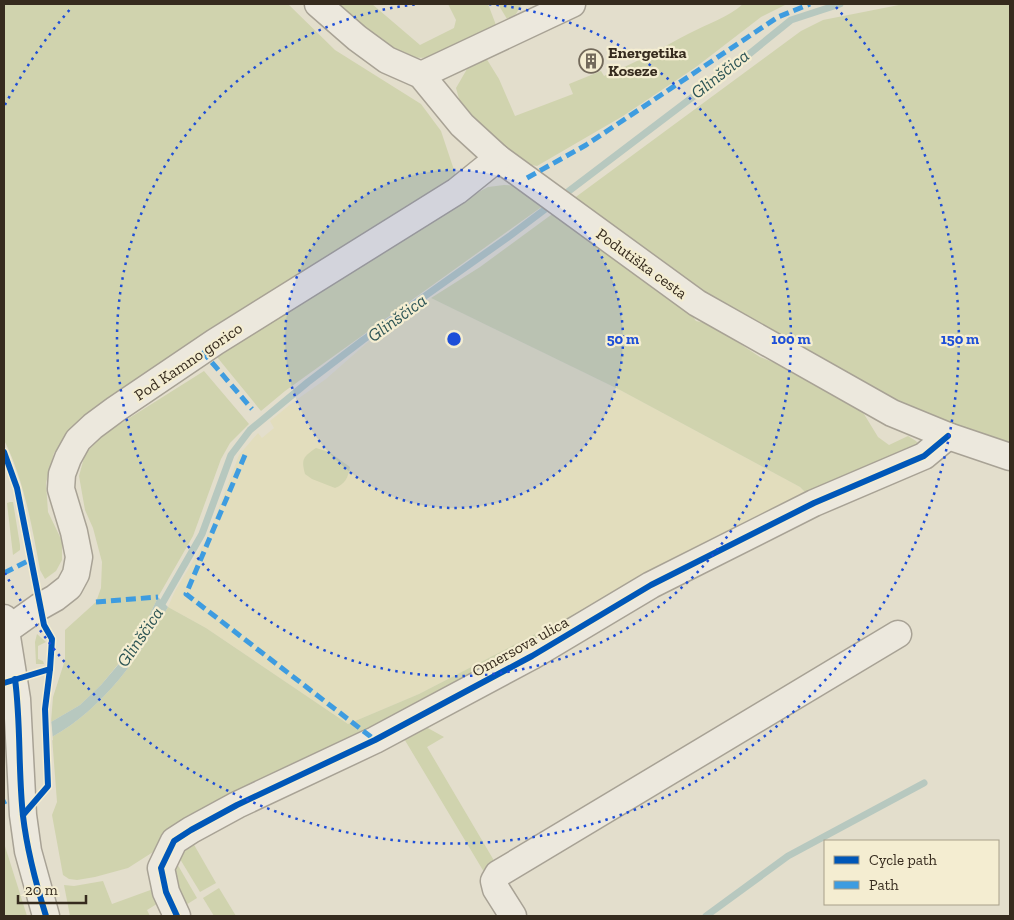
<svg xmlns="http://www.w3.org/2000/svg" width="1014" height="920" font-family="'Zilla Slab',serif">
<rect width="100%" height="100%" fill="#e3decc"/>
<polygon fill="#e2ddbd" points="431,298 620,390 800,487 807,494 419,694 348,724 206,628 168,607 175,591 207,538 239,455 258,433 262,438 274,428 270,421 292,403 326,379 368,342"/>
<g fill="#d0d3ae">
<path d="M4,4H288L335,50L421,104L441,131L456,176L439,193L69,432L54,453L46,483L48,512L62,541V560L56,571L45,579L40,570C32,526 24,480 4,440Z"/>
<path d="M333,4H372L420,45L454,28L456,20L448,4H488L496,25C466,43 438,66 401,55Z"/>
<polygon points="498,4 522,4 516,14 507,19"/>
<path d="M743,4H787L761,17L696,67L623,116L537,166L526,164L477,127L461,106L456,88L467,69L486,58L499,79L515,116L573,94L569,84L601,71L604,76C633,64 660,49 688,34C707,24 727,18 743,4Z"/>
<polygon points="904,4 1010,4 1010,448 908,411 807,352 780,334 741,319 656,259 631,238 569,202 801,31 823,20"/>
<polygon points="504,185 523,186 547,203 285,391 261,411 217,357 473,195 488,187"/>
<path d="M555,212L568,221L609,255L683,303L696,321L710,324L760,357L803,374L849,402L864,414L878,437L889,445L908,436L916,441L921,447L164,845L128,868L95,877L77,880L69,879L63,875L52,815L57,802L52,737C104,708 139,657 168,607L206,628L348,724L419,694L807,494L800,487L620,390L431,298L480,267Z"/>
<polygon points="204,371 249,424 230,443 221,459 193,536 158,597 138,640 101,685 80,705 51,722 53,697 65,660 65,630 96,602 101,588 102,562 93,528 85,510 79,476 85,454 104,434"/>
<path d="M316,448L329,452L350,467C348,478 345,484 335,488L312,479L305,474C301,459 303,457 316,448Z"/>
<polygon points="10,502 13,502 20,545 20,550 13,555 7,503"/>
<polygon points="37,634 46,642 38,646 38,659 43,661 44,664 36,664 35,642"/>
<polygon points="426,727 444,737 427,747 496,864 484,872 403,737"/>
<polygon points="4,843 27,916 4,916"/>
<polygon points="193,843 216,883 200,892 180,859 186,847"/>
<polygon points="176,862 197,898 181,908 173,873"/>
<polygon points="103,881 112,904 156,888 160,902 147,910 150,916 70,916 64,885 74,886"/>
<polygon points="219,888 236,916 214,916 203,898"/>
</g>
<path fill="#b7c8bf" d="M158,597L168,607C139,657 104,708 52,737L51,722L80,705L101,685L123,659L138,640Z"/>
<polygon fill="#e3decc" points="51,719 53,740 4,763 4,742"/>
<g fill="none" stroke-linecap="round" stroke-linejoin="round">
<g stroke="#b7c8bf" stroke-width="7">
<polyline points="561,197 748,55 791,20 840,4"/>
<polyline points="159,609 202,534 231,455 250,430 308,382 363,340 511,235 552,204"/>
<polyline points="706,916 788,856 924,783"/>
</g>
<g stroke="#a8a295" stroke-width="29">
<g id="minor">
<polyline points="318,4 357,38 387,60 421,75 462,125 498,158 697,303 892,413 948,436 1010,457"/>
<polyline points="421,75 572,4"/>
<polyline points="4,618 17,699 23,815 28,851 46,916"/>
<polyline points="4,632 39,607 55,598 69,587 76,574 79,557 74,532 61,489 62,474 68,458 78,440 93,426 116,409 215,342 457,191 498,158"/>
<polyline points="177,916 166,892 161,868 174,841 191,830 237,805 375,740 532,656 651,585 814,503 924,456 948,436"/>
<polyline points="513,916 496,889 494,881 498,874 898,634"/>
</g>
</g>
<use href="#minor" stroke="#ece8dd" stroke-width="26"/>
<g stroke="#3e9ce0" stroke-width="5" stroke-dasharray="10 5" stroke-linecap="butt">
<polyline points="527,178 586,145 778,17 810,4"/>
<polyline points="202,351 252,409"/>
<polyline points="245,455 186,594 375,740"/>
<polyline points="4,573 32,559"/>
<polyline points="96,602 158,597"/>
<polyline points="4,802 6,801"/>
</g>
<g stroke="#f4edd1" stroke-width="9">
<g id="cycleway">
<polyline points="4,452 17,488 44,625 52,639 50,669 4,683"/>
<path d="M15,679C21,724 18,770 23,816C27,850 36,884 46,916"/>
<polyline points="23,815 48,786 45,709 50,669"/>
<polyline points="177,916 166,892 161,868 174,841 191,830 237,805 375,740 532,656 651,585 814,503 924,456 948,436"/>
</g>
</g>
<use href="#cycleway" stroke="#0057b8" stroke-width="6"/>
</g>
<circle cx="454" cy="339" r="169" fill="#1d4ed8" fill-opacity=".12"/>
<g fill="none" stroke="#1d4ed8" stroke-width="2.5" stroke-dasharray="2.5 5">
<circle cx="454" cy="339" r="169"/>
<path d="M489 4A337 337 0 1 1 419 4"/>
<path d="M5 105A506 506 0 0 1 72 7M836 7A506 506 0 1 1 5 573"/>
</g>
<defs>
<g id="building-ring" transform="scale(1.25)"><circle r="9.5" fill="#f4edd1" stroke="#736a5b" stroke-width="1.5"/><path d="M-4-6H4V6H1V3H-1V6H-4ZM-2.5-4.3h1.7v1.8h-1.7ZM.8-4.3h1.7v1.8H.8ZM-2.5-1h1.7V.8h-1.7ZM.8-1h1.7V.8H.8Z" fill="#736a5b"/></g>
</defs>
<g fill-rule="evenodd">
<use href="#building-ring" x="591" y="61"/>
</g>
<g text-anchor="middle" stroke-width="4.5" stroke-linejoin="round" paint-order="stroke">
<g font-size="16" font-weight="bold" fill="#362b1e" stroke="#f4edd1" text-anchor="start">
<text x="608" y="58">Energetika<tspan x="608" dy="18">Koseze</tspan></text>
</g>
<g font-size="16" fill="#362b1e" stroke="#f4edd1">
<text transform="translate(642 263) rotate(36)" y="6">Podutiška cesta</text>
<text transform="translate(188 361) rotate(-34)" y="6">Pod Kamno gorico</text>
<text transform="translate(520 646) rotate(-29)" y="6">Omersova ulica</text>
</g>
<g font-size="18" font-style="italic" fill="#2d5555" stroke="#f4edd1">
<text transform="translate(720 74) rotate(-38)" y="6">Glinščica</text>
<text transform="translate(397 318) rotate(-36)" y="6">Glinščica</text>
<text transform="translate(140 637) rotate(-56)" y="6">Glinščica</text>
</g>
</g>
<circle cx="454" cy="339" r="8" fill="#1d4ed8" stroke="#f4edd1" stroke-width="2.5"/>
<g font-size="15" text-anchor="middle" font-weight="bold" fill="#1d4ed8" stroke="#f4edd1" stroke-width="4.5" stroke-linejoin="round" paint-order="stroke">
<text x="623" y="344">50 m</text>
<text x="791" y="344">100 m</text>
<text x="960" y="344">150 m</text>
</g>
<rect width="1014" height="920" fill="none" stroke="#362b1e" stroke-width="10"/>
<rect x="824" y="840" width="175" height="65" fill="#f4edd1" stroke="#a89f89"/>
<rect x="834" y="856" width="25" height="8" fill="#0057b8" stroke="#a89f89"/>
<text x="869" y="865" font-size="15" fill="#362b1e">Cycle path</text>
<rect x="834" y="881" width="25" height="8" fill="#3e9ce0" stroke="#a89f89"/>
<text x="869" y="890" font-size="15" fill="#362b1e">Path</text>
<path d="M18 895v8h68v-8" fill="none" stroke="#362b1e" stroke-width="2.5"/>
<text x="25" y="895" font-size="15" fill="#362b1e" stroke="#f4edd1" stroke-width="4" paint-order="stroke">20 m</text>
</svg>
